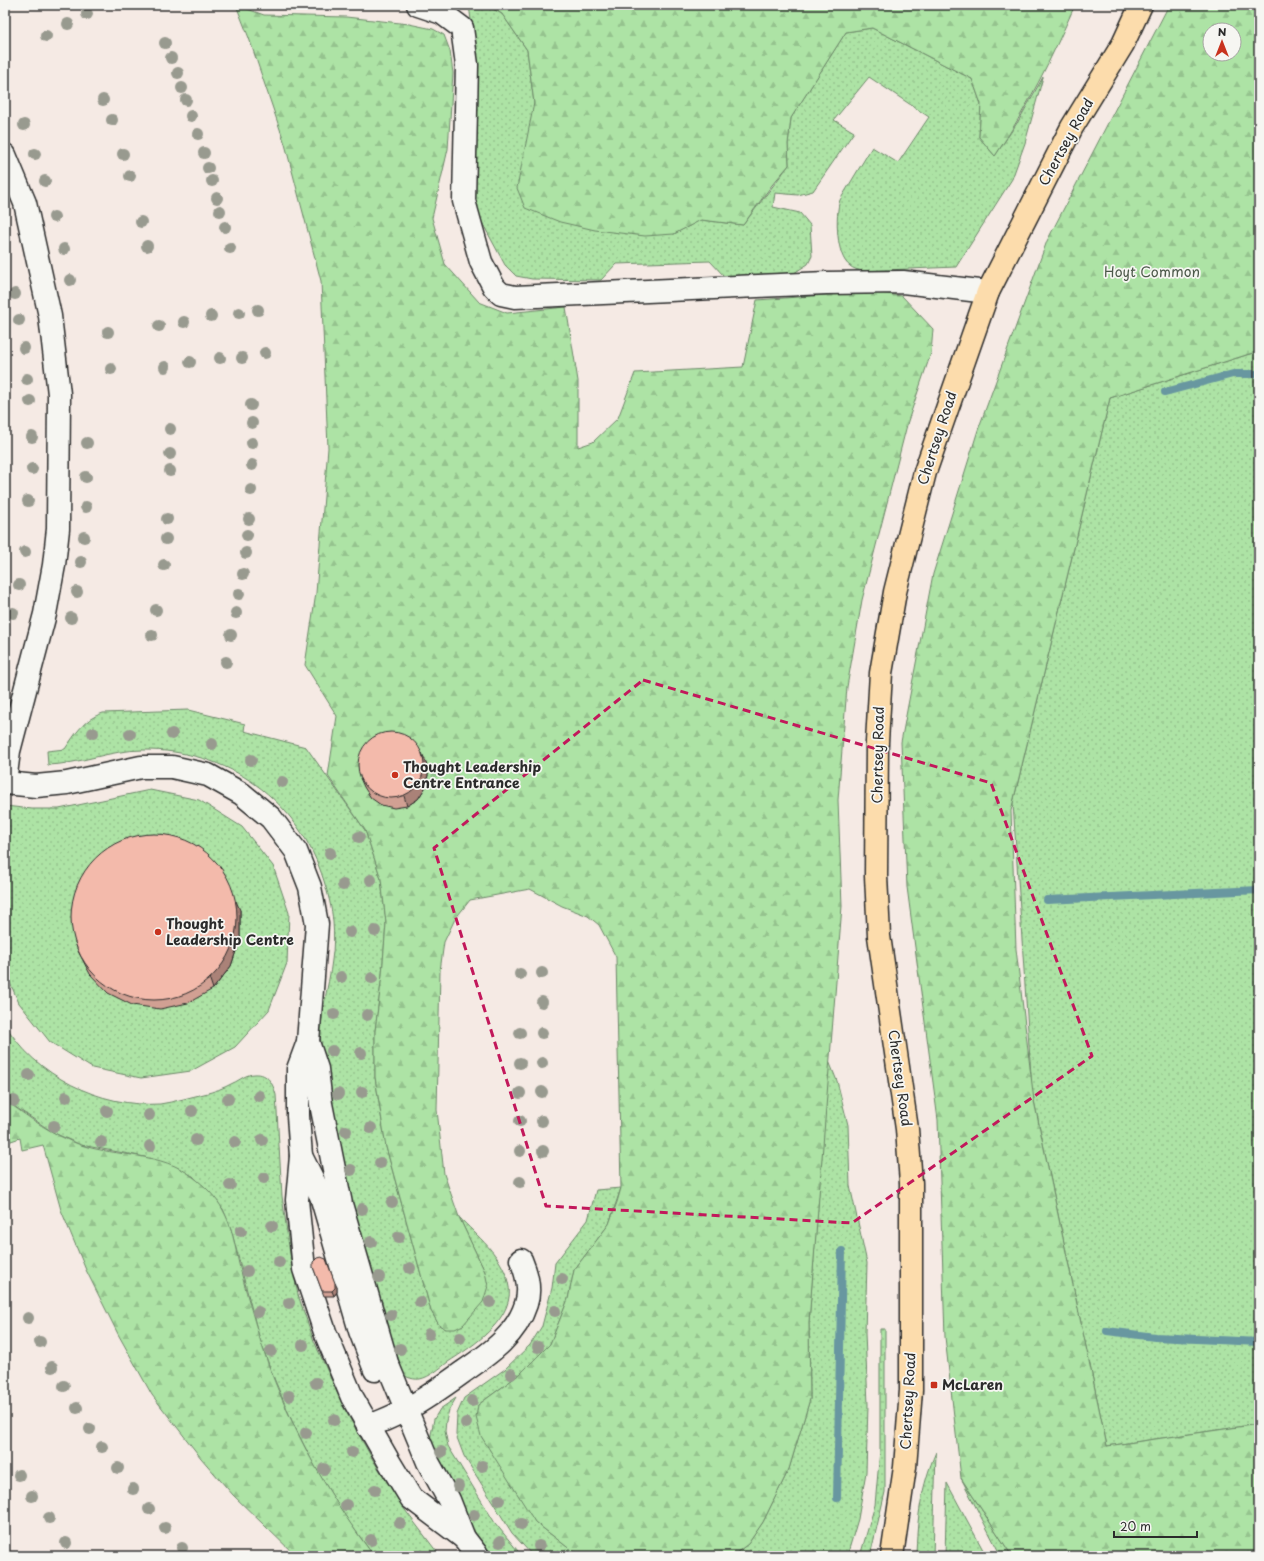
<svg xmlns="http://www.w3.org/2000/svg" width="1264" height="1561" font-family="'Playpen Sans',sans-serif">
<defs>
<pattern id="grass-dots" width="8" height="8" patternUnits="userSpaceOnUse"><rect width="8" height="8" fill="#ade3a5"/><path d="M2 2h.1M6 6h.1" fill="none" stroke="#95c38e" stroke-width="1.8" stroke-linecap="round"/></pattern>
<pattern id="forest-firs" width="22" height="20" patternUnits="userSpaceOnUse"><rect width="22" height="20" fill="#ade3a5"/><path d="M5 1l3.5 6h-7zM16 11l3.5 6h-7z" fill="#95c38e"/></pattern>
</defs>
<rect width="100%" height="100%" fill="#f5eae4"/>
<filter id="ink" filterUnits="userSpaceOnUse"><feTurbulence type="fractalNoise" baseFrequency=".025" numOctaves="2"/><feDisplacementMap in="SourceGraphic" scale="8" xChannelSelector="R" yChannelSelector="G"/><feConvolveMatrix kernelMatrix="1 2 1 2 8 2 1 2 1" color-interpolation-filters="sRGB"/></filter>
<g filter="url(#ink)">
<g fill="url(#grass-dots)" stroke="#6c8768">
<path d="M469,5H486L502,14L527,50L534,103L528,139L674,234L700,220L743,225L789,165L788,144L791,118L846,32L872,28L972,79L981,104L979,137L995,156L1019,120L1043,77L1025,143L1012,179L956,267L862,271C859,270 853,269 850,266C836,257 835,215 840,200L872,147L898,163L929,117L869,77L834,120L854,132L813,191L798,195L775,193L773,207L800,213L810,225L812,256L808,264L794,273L724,276L710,261L616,264L601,280L532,279L516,276L505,265L470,200L478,73Z"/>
<polygon points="1259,351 1259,1424 1107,1446 1032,1091 1013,803 1110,398"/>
<path d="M188,710L245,724L244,731L306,747L365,830L381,879L386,923L382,975L375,1031V1077L386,1147L431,1311L439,1325L446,1329L485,1272L459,1217C477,1236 502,1255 508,1282C518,1317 473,1346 448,1362C440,1368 430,1377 420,1379C411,1380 404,1376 397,1371C383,1327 368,1283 356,1238C348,1210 345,1180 340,1151C333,1117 325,1082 321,1047C318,1018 329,988 332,960C334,947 334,934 333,922C332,908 328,894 324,881C299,800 228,749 143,750C110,750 80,764 48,765L47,751L65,749C76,733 84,719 103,713Z"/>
<polygon points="150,790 199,800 242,827 273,866 289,913 287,963 269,1010 235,1047 191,1071 141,1078 92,1068 50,1042 19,1003 5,972 5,806 32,809 59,809"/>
<path d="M5,1024C34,1075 101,1108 160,1104C174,1102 190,1097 204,1094C213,1092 224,1088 233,1083C240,1080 246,1074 255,1074C268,1073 273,1084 276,1095L282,1196L290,1254L298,1295L314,1341L344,1408L373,1460L405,1510L440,1556H374L344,1515L316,1469L292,1421L273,1376L259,1337L231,1229L223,1209L193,1176L145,1157L81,1145L54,1133L5,1100Z"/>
<polygon points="829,1061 837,1081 848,1125 850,1186 867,1263 865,1333 868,1405 866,1472 858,1519 847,1556 732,1556 748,1544 763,1522 789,1469 810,1399 809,1322"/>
<polygon points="621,1188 609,1224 574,1270 568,1299 550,1344 520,1374 478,1405 535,1522 571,1550 583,1556 533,1556 512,1533 464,1456 456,1435 457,1414 464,1398 505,1369 530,1345 542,1326 552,1288 555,1263 588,1220 596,1190"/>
<polygon points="880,1329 885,1329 885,1492 870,1556 860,1556 875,1505 880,1450"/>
<polygon points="456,1398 449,1410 446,1421 445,1431 448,1446 495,1523 522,1556 494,1556 474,1532 433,1463 429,1445 434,1419 440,1409"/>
<path d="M936,1452L933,1556H916C917,1519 921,1486 936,1452Z"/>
<polygon points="961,1478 1012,1556 1001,1556"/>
<polygon points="947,1483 982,1548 986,1556 945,1556"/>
</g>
<g fill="url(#forest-firs)" stroke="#6c8768" fill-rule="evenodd">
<polygon points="236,5 264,15 346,17 409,24 433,29 444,35 450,51 453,73 448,149 432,218 445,264 479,302 507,313 566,307 578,381 578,447 593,442 618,418 635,373 743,367 757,300 868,292 902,296 933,329 931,353 908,421 862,600 847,687 838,800 842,906 809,1322 810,1399 789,1469 763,1522 748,1544 732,1556 583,1556 571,1550 535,1522 481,1436 476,1417 478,1405 520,1374 550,1344 568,1299 574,1270 609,1224 617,1202 621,1188 616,957 599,925 588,916 562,906 530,889 470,900 455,919 444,942 440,971 437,1110 444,1174 459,1217 485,1272 488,1286 483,1302 463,1325 455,1329 446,1329 439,1325 431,1311 386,1147 375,1077 375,1031 382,975 386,923 381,879 365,830 328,776 337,716 305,665 316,593 328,448 321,281 285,144 249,38"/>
<path d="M486,5H1075C1051,59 1028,107 995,156L979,137L981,104L972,79L872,28L846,32L791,118L788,144L789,165L772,185L743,225L701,220L674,234L645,236L595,230L560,222L525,208L517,188L534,103L527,50L502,14Z"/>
<path d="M1169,5H1259V351L1110,398L1011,811L1016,949L1034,1101L1107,1446L1259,1424V1556H1012L961,1478L945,1337L938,1120L907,887L901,742L933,574L978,430L1047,241ZM1210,30H1234V54H1210Z"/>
<path d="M5,1100C28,1117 54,1136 81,1145C117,1157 162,1152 193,1177C204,1185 217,1198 223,1210C232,1226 235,1246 239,1264C249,1302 259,1340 273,1377C298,1441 332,1501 374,1556H296L233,1495L201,1458L152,1395L118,1334L86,1270L61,1210L43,1145L22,1150L20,1138L5,1143Z"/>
</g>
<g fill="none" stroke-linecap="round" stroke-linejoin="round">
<g stroke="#6897a0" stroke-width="8">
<polyline points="1165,392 1233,374 1259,374"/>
<polyline points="1047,900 1259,890"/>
<polyline points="1107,1331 1155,1337 1259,1342"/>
<polyline points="837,1498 842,1251"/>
</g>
<g stroke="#2b2b2b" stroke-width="25">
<g id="minor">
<polyline points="418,5 442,13 462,28 467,65 464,201 481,262 494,287 501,294 515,297 826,283 903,282 988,292"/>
<polyline points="5,155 25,203 50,316 59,394 58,529 54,565 45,614 9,751 5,782"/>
<polyline points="5,783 36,786 67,783 141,767 172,767 208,775 242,794 271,818 296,851 310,887 317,924 308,1042 298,1069 298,1116 301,1156 297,1200 304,1269 325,1332 352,1397 388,1460 411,1498 464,1538"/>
<polyline points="308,1042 317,1069 321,1104 341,1204 387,1363 428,1462 449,1500 464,1538 478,1556"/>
<polyline points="301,1156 321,1196 360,1331 375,1370"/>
<path d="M368,1427C381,1421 395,1416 407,1409C427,1398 445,1385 463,1372C489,1354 516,1336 526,1304C531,1289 527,1274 521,1260"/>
</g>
</g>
<g stroke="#2b2b2b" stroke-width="25">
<polyline id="major" points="892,1556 905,1467 911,1390 911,1183 907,1129 879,936 876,876 877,742 881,673 895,592 925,472 988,292 1072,127 1123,44 1141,5"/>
</g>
<use href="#minor" stroke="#f6f6f2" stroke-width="22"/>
<use href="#major" stroke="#fcdcac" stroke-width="22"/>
</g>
<g fill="#989a8f">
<circle cx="87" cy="14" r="6"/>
<circle cx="68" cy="24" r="6"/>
<circle cx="46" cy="36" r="6"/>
<circle cx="165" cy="43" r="6"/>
<circle cx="171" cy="58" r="6"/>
<circle cx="178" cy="73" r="6"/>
<circle cx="182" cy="88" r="6"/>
<circle cx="103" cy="100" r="6"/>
<circle cx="186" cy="100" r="6"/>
<circle cx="191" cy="116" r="6"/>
<circle cx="112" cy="120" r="6"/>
<circle cx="24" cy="125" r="6"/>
<circle cx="198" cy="134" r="6"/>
<circle cx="204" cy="153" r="6"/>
<circle cx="35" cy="154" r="6"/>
<circle cx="123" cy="154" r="6"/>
<circle cx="208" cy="168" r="6"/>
<circle cx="130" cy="176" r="6"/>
<circle cx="45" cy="181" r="6"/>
<circle cx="212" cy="181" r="6"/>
<circle cx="217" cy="198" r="6"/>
<circle cx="220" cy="211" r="6"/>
<circle cx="54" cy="217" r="6"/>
<circle cx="141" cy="222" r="6"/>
<circle cx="225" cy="227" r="6"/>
<circle cx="147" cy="246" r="6"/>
<circle cx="230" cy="248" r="6"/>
<circle cx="64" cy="249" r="6"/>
<circle cx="70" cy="280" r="6"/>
<circle cx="15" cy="294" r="6"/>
<circle cx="258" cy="310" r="6"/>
<circle cx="239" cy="313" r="6"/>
<circle cx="211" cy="316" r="6"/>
<circle cx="19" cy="320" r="6"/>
<circle cx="184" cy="322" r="6"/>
<circle cx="159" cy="326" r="6"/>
<circle cx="108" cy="332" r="6"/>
<circle cx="24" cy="348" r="6"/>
<circle cx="265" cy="353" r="6"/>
<circle cx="220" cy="358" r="6"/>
<circle cx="242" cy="358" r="6"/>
<circle cx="190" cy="362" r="6"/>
<circle cx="165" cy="367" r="6"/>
<circle cx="111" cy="369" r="6"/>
<circle cx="27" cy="379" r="6"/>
<circle cx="30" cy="401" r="6"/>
<circle cx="251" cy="405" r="6"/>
<circle cx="252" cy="423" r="6"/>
<circle cx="170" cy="429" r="6"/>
<circle cx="32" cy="437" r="6"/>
<circle cx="87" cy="443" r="6"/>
<circle cx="252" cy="443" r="6"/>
<circle cx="170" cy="454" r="6"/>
<circle cx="252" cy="465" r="6"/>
<circle cx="32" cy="469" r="6"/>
<circle cx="170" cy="471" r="6"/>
<circle cx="86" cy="477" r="6"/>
<circle cx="251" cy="490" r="6"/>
<circle cx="28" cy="501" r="6"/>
<circle cx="86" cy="507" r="6"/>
<circle cx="167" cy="519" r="6"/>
<circle cx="249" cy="519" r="6"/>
<circle cx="247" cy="535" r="6"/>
<circle cx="84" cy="537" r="6"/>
<circle cx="166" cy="539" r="6"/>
<circle cx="25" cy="552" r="6"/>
<circle cx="246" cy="553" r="6"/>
<circle cx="81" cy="562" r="6"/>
<circle cx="164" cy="565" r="6"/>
<circle cx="243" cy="574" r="6"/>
<circle cx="19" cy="585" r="6"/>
<circle cx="77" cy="592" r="6"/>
<circle cx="239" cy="594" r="6"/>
<circle cx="156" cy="610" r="6"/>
<circle cx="13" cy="613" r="6"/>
<circle cx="236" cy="613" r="6"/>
<circle cx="71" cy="618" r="6"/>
<circle cx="152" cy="635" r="6"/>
<circle cx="231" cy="635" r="6"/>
<circle cx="226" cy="662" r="6"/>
<circle cx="93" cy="733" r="6"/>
<circle cx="130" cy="734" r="6"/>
<circle cx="172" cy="734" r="6"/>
<circle cx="212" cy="744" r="6"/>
<circle cx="251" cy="760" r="6"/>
<circle cx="282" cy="782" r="6"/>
<circle cx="359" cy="837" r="6"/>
<circle cx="330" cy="853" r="6"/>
<circle cx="371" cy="880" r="6"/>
<circle cx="343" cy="885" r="6"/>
<circle cx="375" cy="931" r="6"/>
<circle cx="350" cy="932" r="6"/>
<circle cx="542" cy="973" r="6"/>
<circle cx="520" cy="974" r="6"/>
<circle cx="341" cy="977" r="6"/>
<circle cx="372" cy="978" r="6"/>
<circle cx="542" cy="1002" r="6"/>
<circle cx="334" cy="1014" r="6"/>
<circle cx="367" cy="1015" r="6"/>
<circle cx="520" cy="1033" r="6"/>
<circle cx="542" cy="1033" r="6"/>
<circle cx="332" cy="1051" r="6"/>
<circle cx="361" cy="1053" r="6"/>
<circle cx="520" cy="1063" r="6"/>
<circle cx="542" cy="1063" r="6"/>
<circle cx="29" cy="1075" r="6"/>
<circle cx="362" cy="1092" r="6"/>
<circle cx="542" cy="1092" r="6"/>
<circle cx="520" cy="1093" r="6"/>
<circle cx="338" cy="1094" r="6"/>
<circle cx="259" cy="1096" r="6"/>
<circle cx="66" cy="1097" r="6"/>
<circle cx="228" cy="1099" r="6"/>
<circle cx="14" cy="1101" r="6"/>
<circle cx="107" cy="1111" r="6"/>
<circle cx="192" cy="1111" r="6"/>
<circle cx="149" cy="1115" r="6"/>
<circle cx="520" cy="1121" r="6"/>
<circle cx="542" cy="1121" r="6"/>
<circle cx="54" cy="1126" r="6"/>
<circle cx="371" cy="1128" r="6"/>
<circle cx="346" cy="1131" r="6"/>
<circle cx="196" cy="1140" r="6"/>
<circle cx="262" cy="1140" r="6"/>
<circle cx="101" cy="1142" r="6"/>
<circle cx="235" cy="1142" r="6"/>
<circle cx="150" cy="1146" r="6"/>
<circle cx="520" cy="1151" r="6"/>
<circle cx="543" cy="1151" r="6"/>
<circle cx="380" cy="1163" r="6"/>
<circle cx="351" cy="1170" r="6"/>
<circle cx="264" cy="1178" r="6"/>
<circle cx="520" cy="1182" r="6"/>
<circle cx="230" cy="1185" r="6"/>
<circle cx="392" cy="1202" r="6"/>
<circle cx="362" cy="1209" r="6"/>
<circle cx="272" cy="1226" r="6"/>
<circle cx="241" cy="1231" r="6"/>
<circle cx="399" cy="1237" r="6"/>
<circle cx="371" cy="1242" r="6"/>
<circle cx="279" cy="1262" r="6"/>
<circle cx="410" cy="1268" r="6"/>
<circle cx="247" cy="1271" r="6"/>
<circle cx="379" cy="1277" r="6"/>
<circle cx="562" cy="1279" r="6"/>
<circle cx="420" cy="1302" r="6"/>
<circle cx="490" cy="1302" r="6"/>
<circle cx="289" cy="1303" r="6"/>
<circle cx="555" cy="1311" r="6"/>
<circle cx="258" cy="1312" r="6"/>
<circle cx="391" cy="1315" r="6"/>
<circle cx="28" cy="1318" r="6"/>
<circle cx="429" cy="1334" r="6"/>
<circle cx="460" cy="1338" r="6"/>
<circle cx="40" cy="1342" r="6"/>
<circle cx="303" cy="1345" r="6"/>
<circle cx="538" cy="1347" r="6"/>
<circle cx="400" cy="1349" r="6"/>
<circle cx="271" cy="1351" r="6"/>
<circle cx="52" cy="1367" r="6"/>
<circle cx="511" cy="1374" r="6"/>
<circle cx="316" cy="1383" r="6"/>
<circle cx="64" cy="1386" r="6"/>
<circle cx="289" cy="1396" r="6"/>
<circle cx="472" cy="1401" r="6"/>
<circle cx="77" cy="1408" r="6"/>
<circle cx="334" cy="1420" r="6"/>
<circle cx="466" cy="1423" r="6"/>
<circle cx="90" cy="1429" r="6"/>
<circle cx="306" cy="1433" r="6"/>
<circle cx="102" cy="1447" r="6"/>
<circle cx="352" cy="1452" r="6"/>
<circle cx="441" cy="1452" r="6"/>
<circle cx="482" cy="1466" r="6"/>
<circle cx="118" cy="1468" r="6"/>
<circle cx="324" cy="1469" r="6"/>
<circle cx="19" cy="1475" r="6"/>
<circle cx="458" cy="1486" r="6"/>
<circle cx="133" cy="1489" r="6"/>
<circle cx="375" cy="1490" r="6"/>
<circle cx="32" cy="1496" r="6"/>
<circle cx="499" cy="1500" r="6"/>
<circle cx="346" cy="1505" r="6"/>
<circle cx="149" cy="1509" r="6"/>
<circle cx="474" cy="1515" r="6"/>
<circle cx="49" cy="1518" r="6"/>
<circle cx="400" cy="1523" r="6"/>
<circle cx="521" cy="1524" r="6"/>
<circle cx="165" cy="1528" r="6"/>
<circle cx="371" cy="1540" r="6"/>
<circle cx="500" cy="1542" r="6"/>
<circle cx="66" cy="1543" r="6"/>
<circle cx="539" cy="1546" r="6"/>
<circle cx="182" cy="1548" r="6"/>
</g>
<g fill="#d1a093" stroke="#2b2b2b">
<polygon points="426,762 428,775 425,788 418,799 407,806 394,808 381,805 371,798 364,787 360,778"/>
<polygon points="240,910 240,939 231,966 213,989 188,1003 160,1009 132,1005 108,993 90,974 78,951 75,942"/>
<polygon points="313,1267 337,1287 337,1292 334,1296 324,1296"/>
</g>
<g fill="#aa8278" stroke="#2b2b2b">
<polygon points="422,753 426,762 428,775 425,788 418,799 407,806 404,796"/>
<polygon points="236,901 240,910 240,939 231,966 213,989 210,980"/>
<polygon points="335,1283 337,1287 337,1292 334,1296 332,1291"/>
</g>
<g fill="#f3baab" stroke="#2b2b2b">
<circle cx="391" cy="765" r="33"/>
<circle cx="154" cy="917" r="83"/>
<polygon points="321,1257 326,1259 335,1283 335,1288 332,1291 322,1291 313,1267 313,1262 317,1258"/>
</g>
</g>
<path fill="none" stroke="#c2185b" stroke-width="3" stroke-dasharray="8 5" stroke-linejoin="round" d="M643,680L991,783L1092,1056L852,1223L546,1206L434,848Z"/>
<g fill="#c8321e" stroke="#f6f6f2" stroke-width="1.5">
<circle cx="395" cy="775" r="4"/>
<circle cx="158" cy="932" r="4"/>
<rect x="930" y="1381" width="8" height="8" rx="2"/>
</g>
<g text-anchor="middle" stroke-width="3.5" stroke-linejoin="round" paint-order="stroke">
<g font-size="14" fill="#2b2b2b" stroke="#f6f6f2">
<text transform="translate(1066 142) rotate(-61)" y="5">Chertsey Road</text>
<text transform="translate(937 438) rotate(-72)" y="5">Chertsey Road</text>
<text transform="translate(878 755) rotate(-89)" y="5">Chertsey Road</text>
<text transform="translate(900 1078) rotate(82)" y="5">Chertsey Road</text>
<text transform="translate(908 1401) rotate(-87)" y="5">Chertsey Road</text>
</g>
<g font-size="14" fill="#4c594a" stroke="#f6f6f2">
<text x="1152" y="277">Hoyt Common</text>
</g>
<g font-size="14" font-weight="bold" fill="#2b2b2b" stroke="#f6f6f2" text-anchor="start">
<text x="403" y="772">Thought Leadership<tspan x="403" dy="16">Centre Entrance</tspan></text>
<text x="166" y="929">Thought<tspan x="166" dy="16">Leadership Centre</tspan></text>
<text x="942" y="1390">McLaren</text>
</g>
</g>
<rect width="1264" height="1561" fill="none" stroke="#f6f6f2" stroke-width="20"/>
<rect x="10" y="10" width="1244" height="1541" fill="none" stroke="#2b2b2b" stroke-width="1.5" filter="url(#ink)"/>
<g transform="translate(1222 42)"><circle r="19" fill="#f6f6f2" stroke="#a5a5a2"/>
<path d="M0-3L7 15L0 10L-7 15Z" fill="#c8321e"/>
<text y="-6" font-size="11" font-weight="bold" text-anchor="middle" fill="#2b2b2b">N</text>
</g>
<path d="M1114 1531v6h83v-6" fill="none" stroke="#2b2b2b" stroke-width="2"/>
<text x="1120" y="1531" font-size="12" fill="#2b2b2b" stroke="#f6f6f2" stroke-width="3" paint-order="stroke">20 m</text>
</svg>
